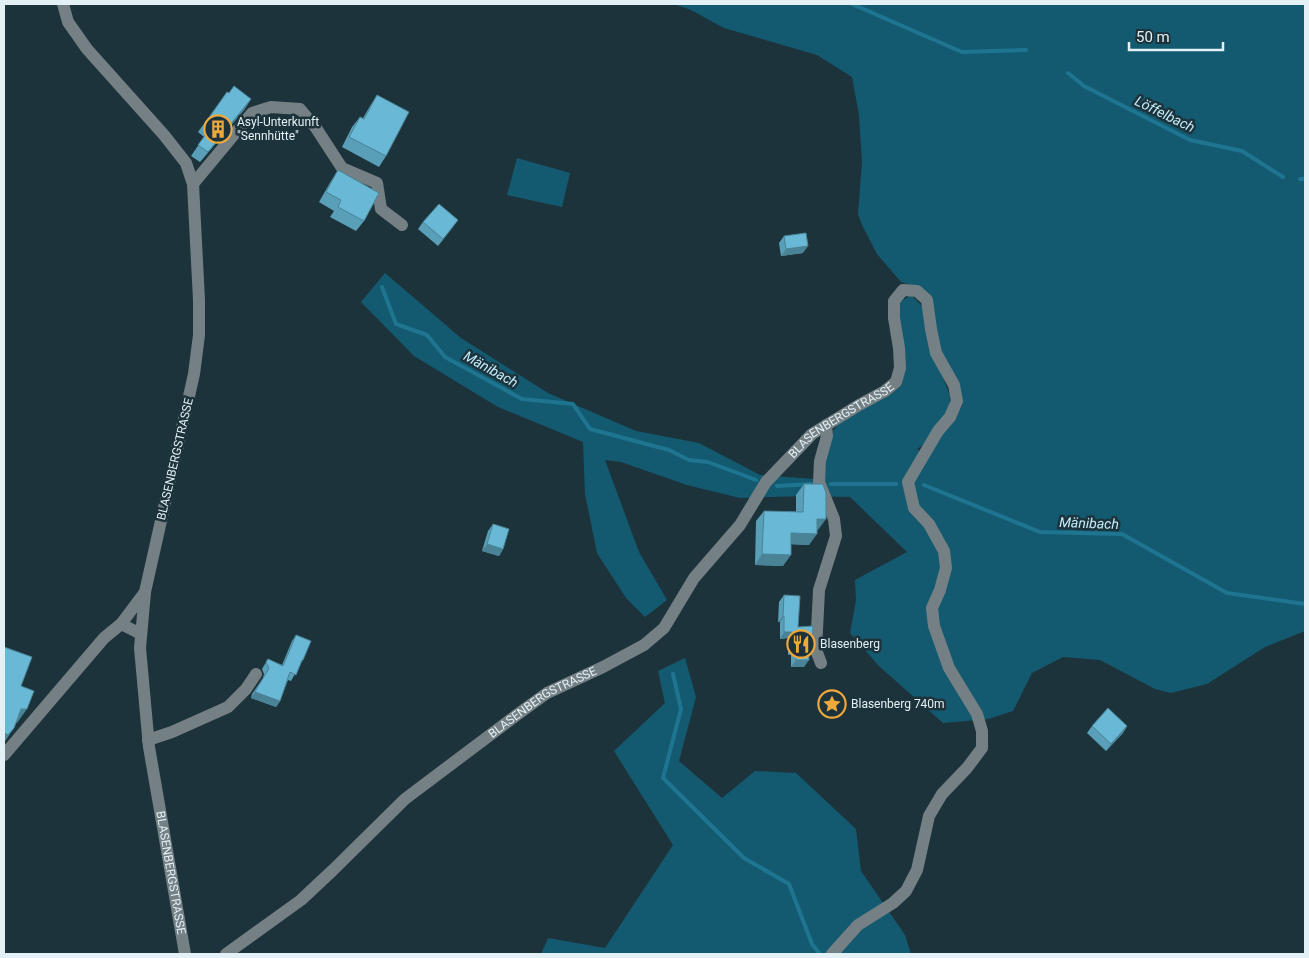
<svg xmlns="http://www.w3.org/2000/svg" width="1309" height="958" font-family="Roboto,sans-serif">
<rect width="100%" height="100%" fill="#1d333b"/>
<g fill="#135a70">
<polygon points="674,4 1305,4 1305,631 1265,647 1207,684 1171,693 1155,689 1100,660 1063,657 1032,673 1013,711 988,719 943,723 879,666 850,633 856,600 855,580 907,552 850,497 805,496 740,498 687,485 621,462 605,460 639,552 667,600 645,617 626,598 597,553 585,494 583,442 498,407 414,356 361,302 385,273 461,338 548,393 636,431 699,443 760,475 815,479 823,475 833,431 842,419 891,394 901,386 906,367 898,319 900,302 911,295 922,306 938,365 950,396 949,412 926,443 917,449 928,456 962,406 940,348 923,289 901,282 877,254 862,225 858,214 862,162 859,115 852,77 817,55 724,28 691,10"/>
<polygon points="517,158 570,173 562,207 507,195"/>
<polygon points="685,658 696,697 679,761 722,798 755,771 796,773 856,829 861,871 905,935 911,954 541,954 548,938 605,948 673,845 614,751 665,703 658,671"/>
</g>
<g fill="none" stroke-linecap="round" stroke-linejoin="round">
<g stroke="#1f7590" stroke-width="4">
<polyline points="852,4 962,52 1026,50"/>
<polyline points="1068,73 1084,86 1190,140 1242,151 1283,177"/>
<polyline points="1300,179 1305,179"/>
<polyline points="382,287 396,324 427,335 445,357 522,399 573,404 590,429 669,450 689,460 708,462 756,480"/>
<polyline points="831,484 896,484"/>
<polyline points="924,485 1040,532 1122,534 1227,593 1305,604"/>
<polyline points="777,486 811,484"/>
<polyline points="673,674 681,709 663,778 744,858 789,884 812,944 819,953"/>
</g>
<g stroke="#758084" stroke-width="12">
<path id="s1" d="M63,4L68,22L87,49L164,135L186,163L193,184L199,300V335L194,374L145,592L140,648L149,747L185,954"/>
<polyline points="193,184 252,113 271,107 300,109 316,128 342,168 377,183 381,209 402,225"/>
<polyline points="121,624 145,592"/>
<polyline points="821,663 816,650 819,590 836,536 834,519 819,482 820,461 827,436 826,425"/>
<polyline points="148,740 172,732 228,707 246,689 256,674"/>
<polyline points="4,755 104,638 121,624 141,634"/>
<path id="s2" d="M226,954L301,900L333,870L405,799L518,714L547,693L603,667L644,645L664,628L694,578L740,525L766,482L812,434L859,405L885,391L896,382L900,368L899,348L894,318V301L903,290L917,291L927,300L931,329L936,353L954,385L957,401L950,417L938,431L908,482L914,508L929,524L944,551L946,568L940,590L932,608L934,626L949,668L977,714L982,731V748L967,768L942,794L929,816L917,870L906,891L893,903L858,925L832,954"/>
</g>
</g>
<g fill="#5a9fb8">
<polygon points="227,92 229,93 251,99 244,110 200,162 191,156 204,137 198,132"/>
<polygon points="377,95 386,156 379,167 342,147 352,127 360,117 363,118 370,106"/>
<polygon points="338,170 364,221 356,231 330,217 334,211 319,202 331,181"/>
<polygon points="423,222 453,227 438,246 418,229"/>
<polygon points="784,236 803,253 781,256 779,243"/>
<polygon points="804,484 818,530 817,530 809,545 791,544 783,566 755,565 756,521 764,511 796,512 796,495"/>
<polygon points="493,524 503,549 499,556 482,551 488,531"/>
<polygon points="784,595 798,627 812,643 814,648 809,655 804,667 791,667 791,655 788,655 788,638 780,639 780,622 778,622 779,602"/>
<polygon points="296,635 303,660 291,681 288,680 280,701 276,707 251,698 252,694 263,678 264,674 262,669 268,659 282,665 292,641"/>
<polygon points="1092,726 1127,726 1123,733 1106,751 1087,733"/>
</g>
<g fill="#4a8296">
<polygon points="251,99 244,110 200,162 208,152"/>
<polygon points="458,220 453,227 438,246 443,239"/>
<polygon points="808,246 803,253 781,256 786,249"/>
<polygon points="817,519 826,519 818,530 810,530"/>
<polygon points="791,533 817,534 809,545 784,544"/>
<polygon points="487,544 503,549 499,556 482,551"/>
<polygon points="762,554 791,555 783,566 755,565"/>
<polygon points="783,616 784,616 780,622 778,622"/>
<polygon points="784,632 792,632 788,638 780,639"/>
<polygon points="808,648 814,648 809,655 804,655"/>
<polygon points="793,649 796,649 791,655 788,655"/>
<polygon points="796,660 809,660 804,667 791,667"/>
<polygon points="255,692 280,701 276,707 251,698"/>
<polygon points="21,709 27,709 17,723 12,722"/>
<polygon points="1127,726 1123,733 1106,751 1111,744"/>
<polygon points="14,728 4,743 4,733"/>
</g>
<g fill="#69b9d6" stroke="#4a8296">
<polygon points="234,86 251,99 208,152 198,145 212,126 206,122 227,92 229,93"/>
<polygon points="377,95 409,112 386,156 349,137 360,117 364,119"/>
<polygon points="338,170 379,193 364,221 338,207 341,200 326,192"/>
<polygon points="439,204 458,220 443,239 423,222"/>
<polygon points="806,233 808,246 786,249 784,236"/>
<polygon points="804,484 823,484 826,493 826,519 817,519 817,534 791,533 791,555 762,554 764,511 803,512"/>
<polygon points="493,524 509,529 503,549 487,544"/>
<polygon points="784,595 800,596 798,627 813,626 812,643 814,648 808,648 809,660 796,660 796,649 793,649 792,632 784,632 784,616 783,616"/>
<polygon points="296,635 311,641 303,660 302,660 296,675 290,672 280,701 255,692 257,688 267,672 269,668 266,662 268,659 283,666"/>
<polygon points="4,647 32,657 21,686 34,691 27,709 21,709 14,728 8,735 4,733"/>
<polygon points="1108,708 1127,726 1111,744 1092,726"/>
</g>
<defs>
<g id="building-ring" transform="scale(1.4375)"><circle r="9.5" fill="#1d333b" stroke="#eea83c" stroke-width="1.5"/><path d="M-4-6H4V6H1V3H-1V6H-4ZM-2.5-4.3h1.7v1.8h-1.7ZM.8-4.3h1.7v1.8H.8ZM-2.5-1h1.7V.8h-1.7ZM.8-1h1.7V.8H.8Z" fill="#eea83c"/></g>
<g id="restaurant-ring" transform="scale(1.4375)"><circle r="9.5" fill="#1d333b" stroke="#eea83c" stroke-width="1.5"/><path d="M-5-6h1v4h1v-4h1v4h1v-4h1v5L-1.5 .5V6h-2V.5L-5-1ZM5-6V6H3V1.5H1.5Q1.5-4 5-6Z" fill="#eea83c"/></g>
<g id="sight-ring" transform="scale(1.4375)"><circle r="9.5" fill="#1d333b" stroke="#eea83c" stroke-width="1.5"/><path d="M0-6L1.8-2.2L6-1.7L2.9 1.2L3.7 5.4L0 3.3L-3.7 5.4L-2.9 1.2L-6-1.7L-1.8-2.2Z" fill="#eea83c"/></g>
</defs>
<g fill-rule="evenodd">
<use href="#building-ring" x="218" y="129"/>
<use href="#restaurant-ring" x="801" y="644"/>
<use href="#sight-ring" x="832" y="704"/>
</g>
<g text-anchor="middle" stroke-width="5" stroke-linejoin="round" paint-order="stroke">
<g font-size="12" fill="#e3f0f5" stroke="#1d333b" text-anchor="start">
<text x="237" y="126">Asyl-Unterkunft<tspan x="237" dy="14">"Sennhütte"</tspan></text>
<text x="820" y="648">Blasenberg</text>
<text x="851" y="708">Blasenberg 740m</text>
</g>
<g font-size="12" fill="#e3f0f5" stroke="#1d333b">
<text dy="4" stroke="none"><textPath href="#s2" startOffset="826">BLASENBERGSTRASSE</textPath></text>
<text transform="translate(175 459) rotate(-77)" y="4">BLASENBERGSTRASSE</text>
<text dy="4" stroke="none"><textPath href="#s2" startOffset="406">BLASENBERGSTRASSE</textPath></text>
<text dy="4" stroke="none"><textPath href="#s1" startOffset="922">BLASENBERGSTRASSE</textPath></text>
</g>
<g font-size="14" font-style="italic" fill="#c3ecfc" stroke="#1d333b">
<text transform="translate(1165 114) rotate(26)" y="5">Löffelbach</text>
<text transform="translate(491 369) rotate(29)" y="5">Mänibach</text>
<text transform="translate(1089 523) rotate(2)" y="5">Mänibach</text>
</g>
</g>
<rect width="1309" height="958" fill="none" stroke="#e3f0f5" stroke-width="10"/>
<path d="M1129 42v8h94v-8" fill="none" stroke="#e3f0f5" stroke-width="2.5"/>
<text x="1136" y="42" font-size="15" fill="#e3f0f5" stroke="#1d333b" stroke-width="4" paint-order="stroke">50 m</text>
</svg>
